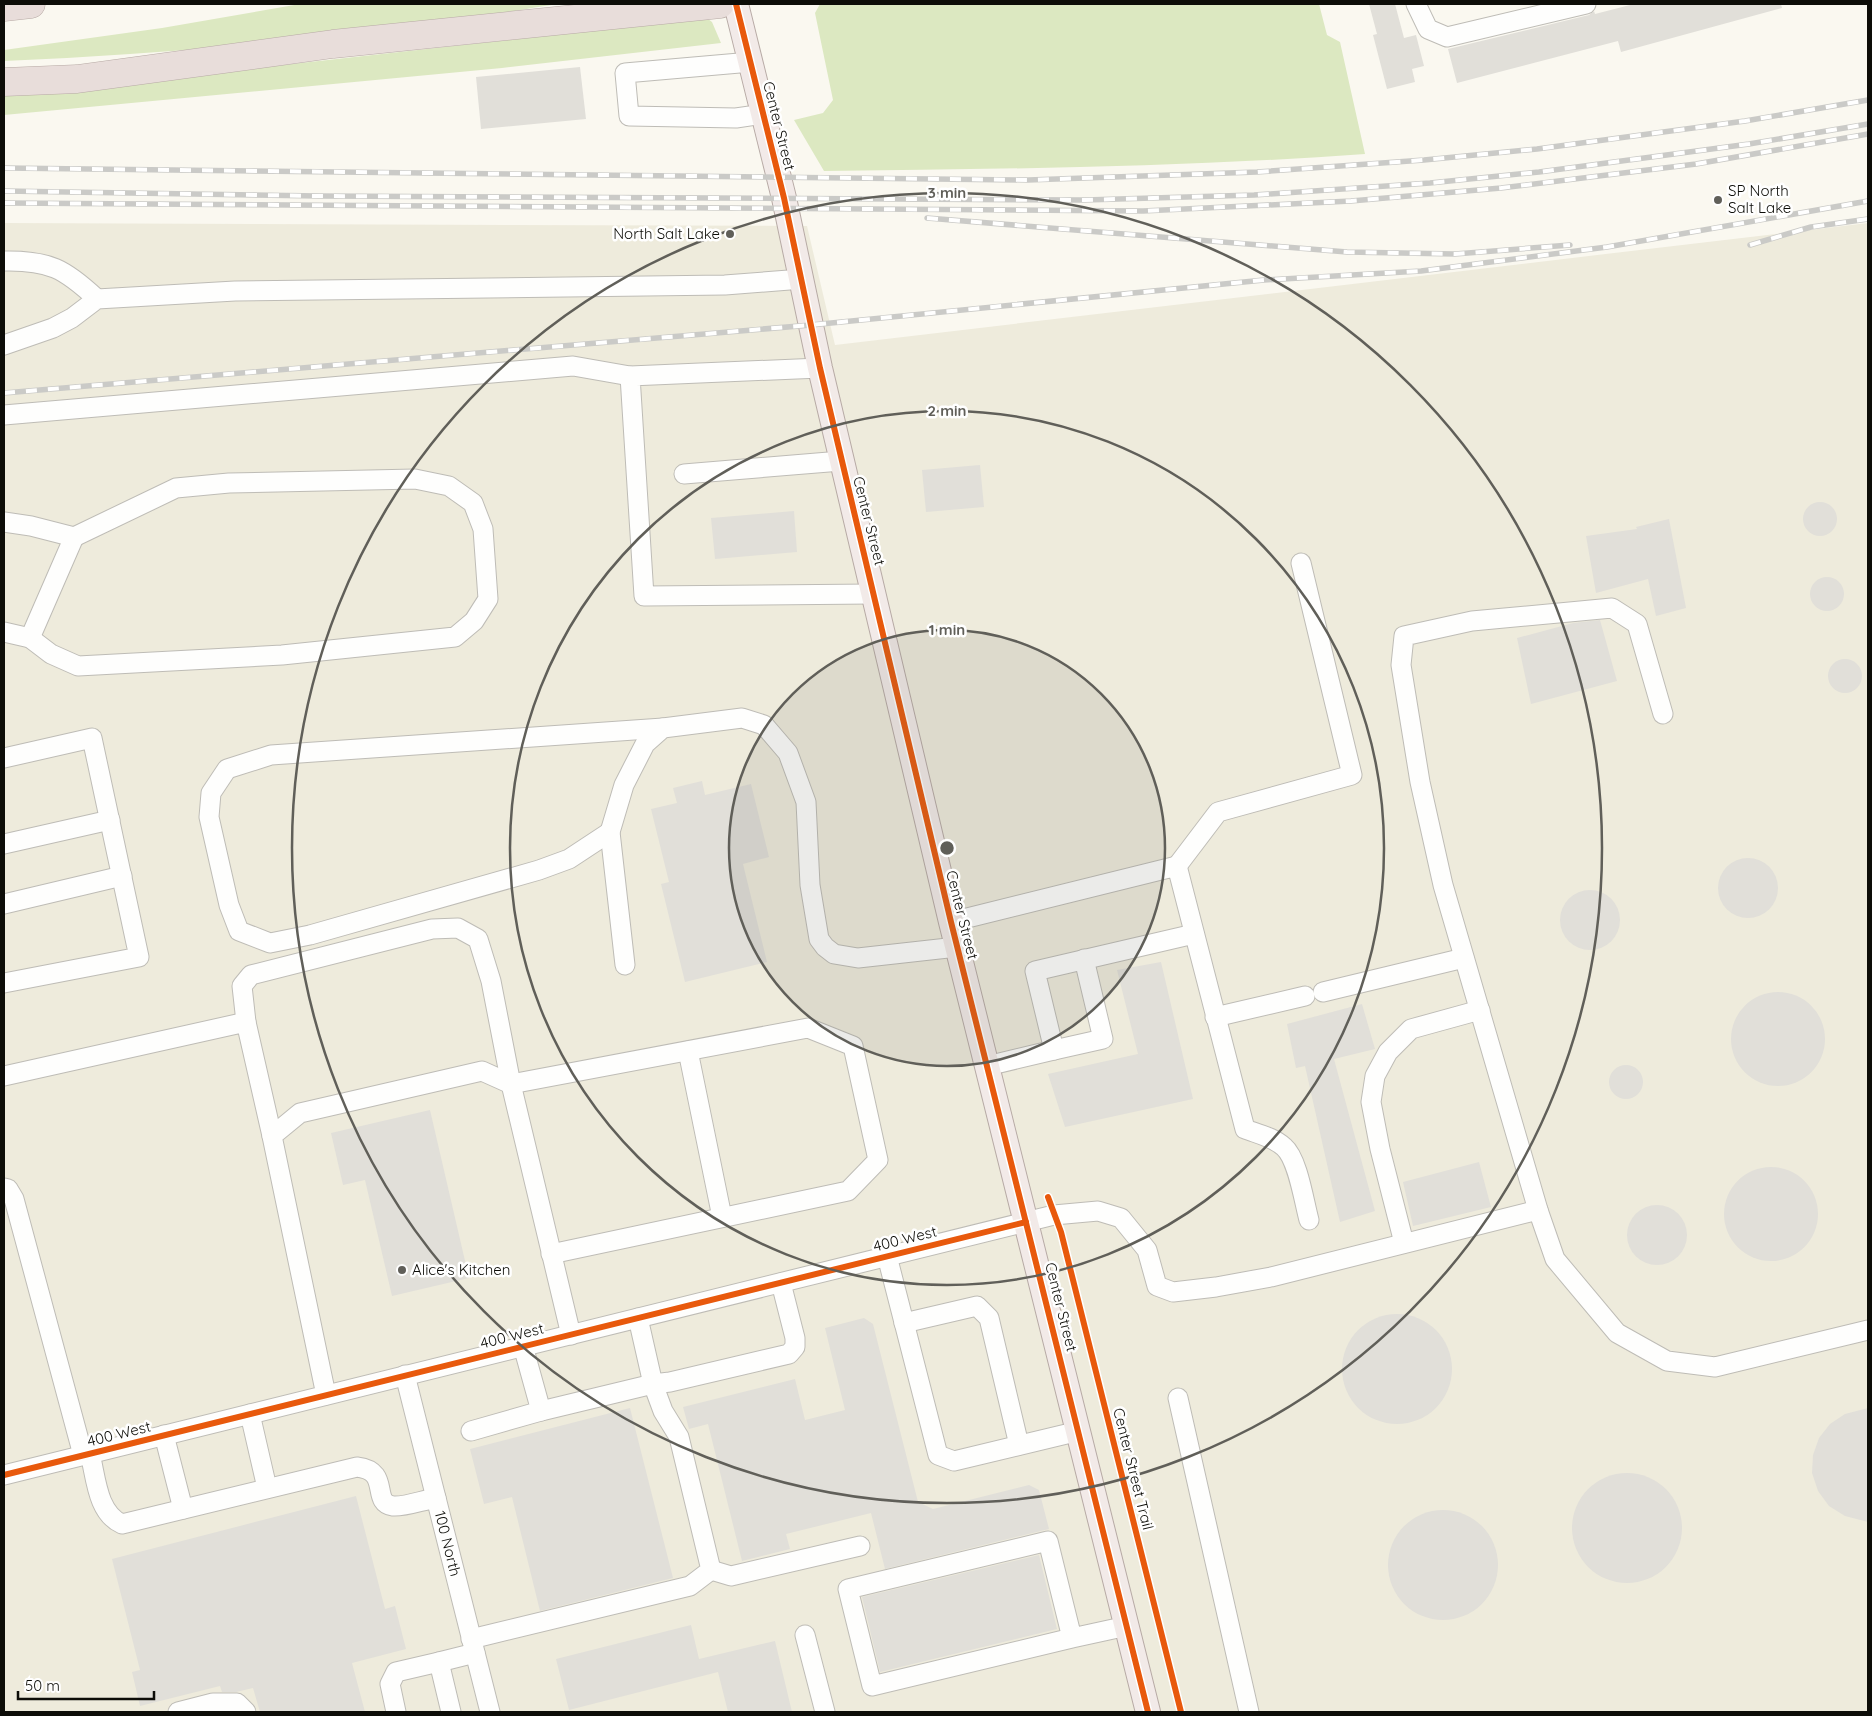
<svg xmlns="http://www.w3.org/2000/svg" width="1872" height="1716" font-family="Quicksand,sans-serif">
<rect width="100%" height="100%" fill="#faf8f0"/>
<polygon fill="#eeebdc" points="4,223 807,226 835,345 1868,223 1868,1712 4,1712"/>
<g fill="#dce8c1">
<path d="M300,4H559C514,10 469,21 424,26C284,43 144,55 4,61V50L162,28Z"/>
<path d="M820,4H1319L1327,35L1340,42L1365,154C1185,167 1004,169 824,171L794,120L823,113L833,100L815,13Z"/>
<polygon points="704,16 712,22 721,43 502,68 4,115 4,86 274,66 517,39 656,19"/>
</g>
<g fill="#e1dfd9">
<polygon points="1369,4 1395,4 1404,38 1416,35 1424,66 1412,69 1415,82 1387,89 1373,35 1377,34"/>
<polygon points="1634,4 1781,4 1782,8 1621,52 1618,41 1457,83 1448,49 1589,15 1594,11 1595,14"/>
<polygon points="580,67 586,119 481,129 476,77"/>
<polygon points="980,465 984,507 926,512 922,470"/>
<circle cx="1820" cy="519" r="17"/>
<polygon points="794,511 797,552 715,559 711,518"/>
<polygon points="1669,519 1686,608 1656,616 1648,579 1596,593 1586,536 1637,529 1636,527"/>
<circle cx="1827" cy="594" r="17"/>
<polygon points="1600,620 1617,681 1531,704 1517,638 1573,623"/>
<circle cx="1845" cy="676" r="17"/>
<polygon points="702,781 705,795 751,784 769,857 743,864 767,962 685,982 661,884 669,882 651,809 677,803 673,788"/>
<circle cx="1748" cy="888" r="30"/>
<circle cx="1590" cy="920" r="30"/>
<polygon points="1161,962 1193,1099 1065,1127 1048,1074 1138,1054 1117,970"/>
<circle cx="1778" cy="1039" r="47"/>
<polygon points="1362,1004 1375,1049 1334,1059 1375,1211 1340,1222 1305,1066 1296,1068 1287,1024"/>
<circle cx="1626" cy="1082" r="17"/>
<polygon points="430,1110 469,1278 392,1296 365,1180 343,1185 331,1133"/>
<polygon points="1479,1162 1491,1207 1413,1226 1403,1182"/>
<circle cx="1771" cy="1214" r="47"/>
<circle cx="1657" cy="1235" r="30"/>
<circle cx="1397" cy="1369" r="55"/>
<polygon points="864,1318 873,1324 918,1502 933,1509 1029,1485 1039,1490 1049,1529 885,1569 871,1513 786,1534 790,1549 742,1561 708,1424 689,1429 683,1407 795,1379 805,1420 845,1410 825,1328"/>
<polygon points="630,1408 673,1578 540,1611 512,1497 484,1504 470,1449"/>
<polygon points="1868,1408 1868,1522 1845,1516 1829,1506 1818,1491 1812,1473 1813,1455 1819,1438 1830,1424 1845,1414"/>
<circle cx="1627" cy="1528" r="55"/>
<polygon points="356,1496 385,1609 395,1606 406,1649 352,1663 365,1712 260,1712 253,1688 236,1692 222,1692 220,1686 140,1706 132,1672 140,1670 112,1559"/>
<circle cx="1443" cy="1565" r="55"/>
<polygon points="1039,1555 1057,1629 880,1672 862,1597"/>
<polygon points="691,1625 699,1659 775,1641 792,1712 728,1712 718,1672 569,1710 556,1659"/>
</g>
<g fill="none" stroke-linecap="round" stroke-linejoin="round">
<g stroke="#bebcb6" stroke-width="21">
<g id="minor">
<polyline points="1416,4 1428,29 1447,37 1586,4"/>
<polyline points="751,62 625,73 629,116 736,118 764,114"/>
<path d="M4,261C49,260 65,269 97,299"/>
<polyline points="4,345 53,328 72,318 97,299 235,291 725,285 802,279"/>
<polyline points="820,368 630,376 644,596 873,594"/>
<polyline points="4,415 573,366 630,376"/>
<polyline points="684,474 841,461"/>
<polyline points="4,522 31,526 74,537 176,488 229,483 415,479 449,486 473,503 483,529 488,599 474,621 455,637 282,655 78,666 51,654 30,638 4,632"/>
<polyline points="30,638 74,537"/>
<polyline points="1663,714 1637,624 1612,608 1472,621 1404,636 1401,665 1420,782 1443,885 1538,1210 1555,1259 1617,1333 1667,1361 1715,1367 1868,1330"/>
<polyline points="4,758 92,738 139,957 4,983"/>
<polyline points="610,832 569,859 539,870 310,935 270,943 239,931 229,905 209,817 211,793 227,769 271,755 663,728"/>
<polyline points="4,844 110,820"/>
<polyline points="1177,866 1218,812 1352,775 1301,563"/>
<polyline points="4,904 122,876"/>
<path d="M951,922L1177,866L1245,1129C1258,1134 1273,1137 1284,1147C1298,1159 1304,1202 1309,1220"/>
<polyline points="625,965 610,832 624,785 645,744 663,728 742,718 764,725 788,753 806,802 810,885 819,939 825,947 834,954 858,958 957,947"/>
<polyline points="1323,992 1464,958"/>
<polyline points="1215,1017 1305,996"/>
<polyline points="246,1022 242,986 251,975 432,929 458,928 478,939 491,981 511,1084 571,1335"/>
<polyline points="1054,1050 1103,1039 1084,959"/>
<polyline points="688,1051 722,1217"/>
<polyline points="987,1066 1054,1050 1035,971 1194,934"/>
<polyline points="4,1076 246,1022 272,1136"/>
<polyline points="4,1188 8,1189 14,1199 83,1455"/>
<polyline points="1404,1243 1380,1149 1371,1102 1375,1076 1388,1052 1411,1029 1480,1010"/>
<polyline points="887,1256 938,1455 954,1461 1079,1431"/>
<polyline points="638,1318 653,1384 670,1382 789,1354 795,1347 795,1338 781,1283"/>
<polyline points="904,1323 977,1306 989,1318 1019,1445"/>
<path id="s1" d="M405,1375L490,1712"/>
<polyline points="326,1395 272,1136 300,1113 482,1071 511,1084 808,1028 853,1046 878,1160 848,1191 551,1254"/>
<polyline points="1178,1398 1249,1712"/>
<polyline points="250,1414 267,1488"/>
<polyline points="471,1431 541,1411 523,1346"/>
<polyline points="164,1435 183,1509"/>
<path d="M90,1454C96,1477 97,1513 122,1524L357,1467C392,1471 370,1503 393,1506C405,1507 423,1500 436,1498"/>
<polyline points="4,1475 1054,1215 1098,1211 1121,1218 1147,1250 1157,1286 1173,1292 1216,1287 1271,1277 1538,1210"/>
<polyline points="711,1570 731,1576 860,1546"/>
<polyline points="805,1635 825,1712"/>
<polyline points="1072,1638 872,1686 848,1589 1048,1541 1072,1638 1127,1626"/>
<polyline points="471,1639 690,1586 711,1570 679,1437 663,1411 653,1384 541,1411"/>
<polyline points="178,1712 213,1703 237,1703 246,1712"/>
<polyline points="396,1712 390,1684 396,1672 439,1662"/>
<polyline points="451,1712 439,1662 475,1653"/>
</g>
</g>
<g stroke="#b7aaa5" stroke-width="26">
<polyline id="major" points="736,4 784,198 820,368 951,922 1148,1712"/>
</g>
<g stroke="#b7aaa5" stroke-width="29">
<g id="highway">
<polyline points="4,7 31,4"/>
<polyline points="4,82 77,79 333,44 720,4"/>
</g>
</g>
<use href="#minor" stroke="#fefefd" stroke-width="19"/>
<use href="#major" stroke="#f2eae8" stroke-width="24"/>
<use href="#highway" stroke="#e8ddda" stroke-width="28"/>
<g stroke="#cacac7" stroke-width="5.5">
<g id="rail">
<polyline points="4,168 1028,180 1257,172 1424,160 1537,149 1745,121 1868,100"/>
<polyline points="4,191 319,196 1085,200 1254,195 1430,183 1539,172 1749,144 1868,124"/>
<polyline points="4,203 1143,211 1351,201 1501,188 1696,164 1868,134"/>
<polyline points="927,218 1347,252 1455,254 1570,245"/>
<polyline points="1750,245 1811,227 1868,219"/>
<polyline points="4,393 811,325 1264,280 1421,271 1607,247 1868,201"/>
</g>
</g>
<use href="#rail" stroke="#fff" stroke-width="4" stroke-dasharray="11" stroke-linecap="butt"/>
<g stroke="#fff" stroke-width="9">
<g id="cycleway">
<polyline points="736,4 784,198 820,368 951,922 1148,1712"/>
<polyline points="1048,1197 1061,1232 1181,1712"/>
<polyline points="4,1475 1026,1222"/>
</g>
</g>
<use href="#cycleway" stroke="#e8590c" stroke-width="6"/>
</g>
<circle cx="947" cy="848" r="218" fill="#605f59" fill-opacity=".12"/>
<g fill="none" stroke="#605f59" stroke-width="2.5">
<circle cx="947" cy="848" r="218"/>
<circle cx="947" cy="848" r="437"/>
<circle cx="947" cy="848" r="655"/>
</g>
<g fill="#605f59" stroke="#fff" stroke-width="2">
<circle cx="1718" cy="200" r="5"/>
<circle cx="730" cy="234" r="5"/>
<circle cx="402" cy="1270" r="5"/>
</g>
<g text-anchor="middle" stroke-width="5" stroke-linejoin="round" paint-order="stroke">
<g font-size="15" fill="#0d0d08" stroke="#fff">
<text transform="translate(779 126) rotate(76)" y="5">Center Street</text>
<text transform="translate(869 521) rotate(76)" y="5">Center Street</text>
<text transform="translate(962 915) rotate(76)" y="5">Center Street</text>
<text transform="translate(905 1239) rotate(-14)" y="5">400 West</text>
<text transform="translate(1061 1307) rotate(76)" y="5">Center Street</text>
<text transform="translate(512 1336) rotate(-14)" y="5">400 West</text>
<text transform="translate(119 1434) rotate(-14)" y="5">400 West</text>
<text transform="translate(1133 1469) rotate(76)" y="5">Center Street Trail</text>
<text dy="5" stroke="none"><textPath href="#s1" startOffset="174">100 North</textPath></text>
</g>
<g font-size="15" fill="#0d0d08" stroke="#fff" text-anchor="start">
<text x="1728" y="196">SP North<tspan x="1728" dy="17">Salt Lake</tspan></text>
<text x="720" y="239" text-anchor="end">North Salt Lake</text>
<text x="412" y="1275">Alice's Kitchen</text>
</g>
</g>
<circle cx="947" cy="848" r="8" fill="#605f59" stroke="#fff" stroke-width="2.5"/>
<g font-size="15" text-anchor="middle" font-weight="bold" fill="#605f59" stroke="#fff" stroke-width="5" stroke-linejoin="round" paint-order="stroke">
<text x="947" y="198">3 min</text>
<text x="947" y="416">2 min</text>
<text x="947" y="635">1 min</text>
</g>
<rect width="1872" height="1716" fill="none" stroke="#0d0d08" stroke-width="10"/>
<path d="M18 1691v8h136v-8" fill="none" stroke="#0d0d08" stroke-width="2.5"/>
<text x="25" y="1691" font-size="15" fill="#0d0d08" stroke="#ffffff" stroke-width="4" paint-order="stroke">50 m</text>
</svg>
